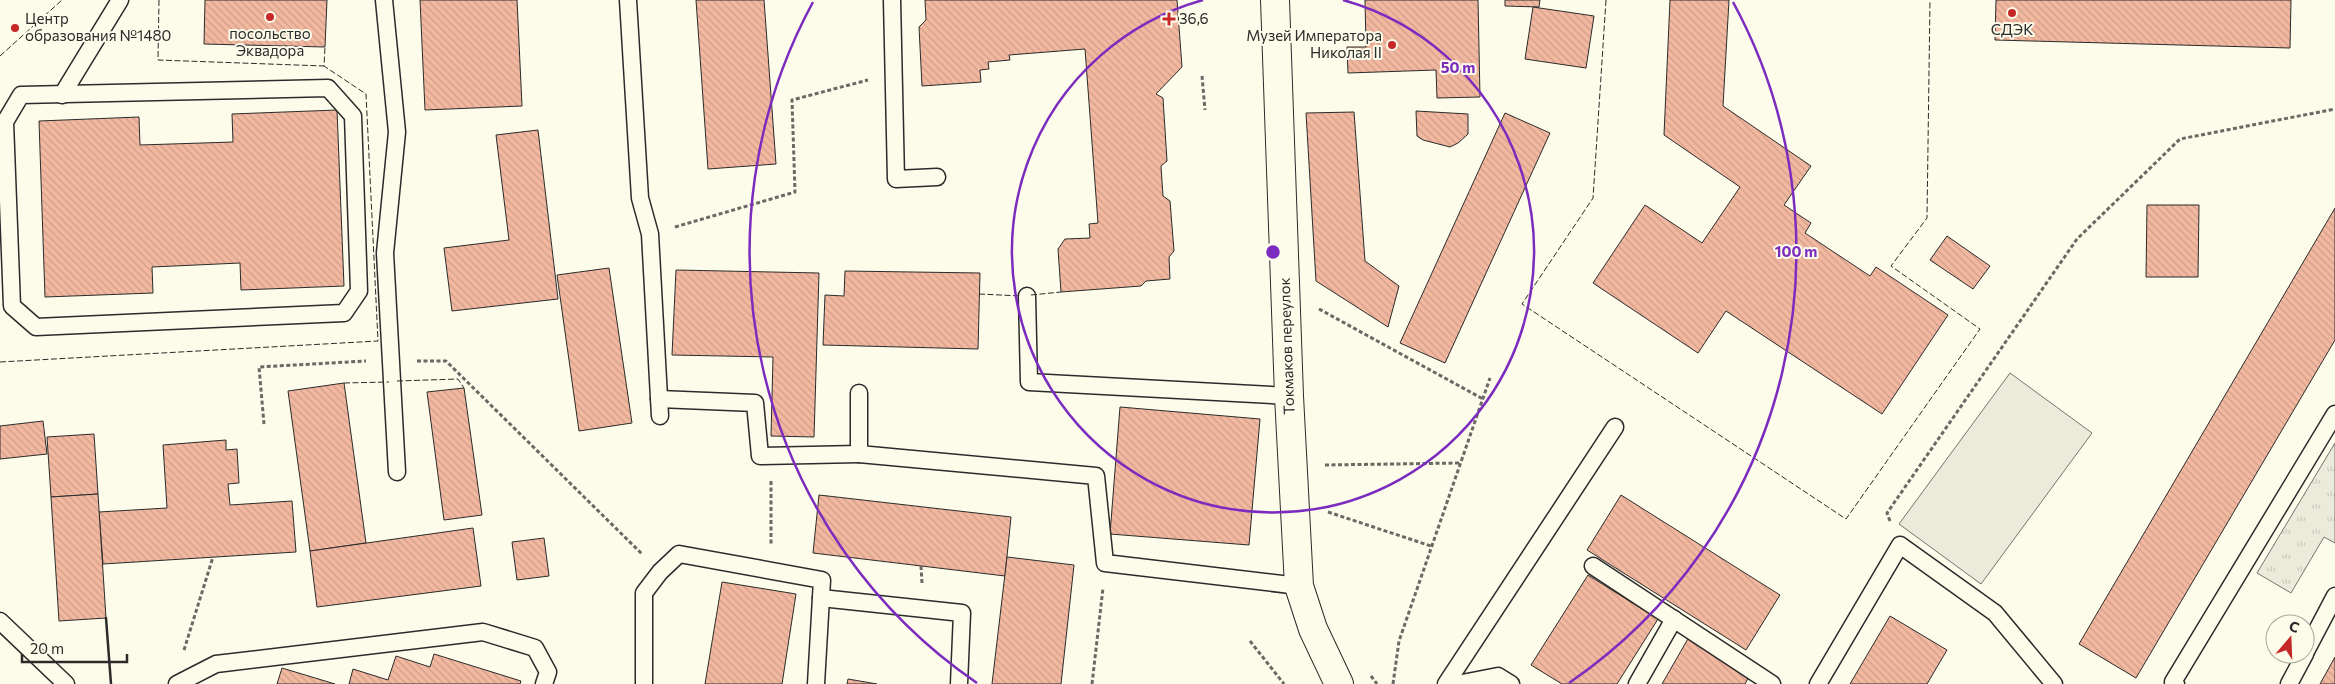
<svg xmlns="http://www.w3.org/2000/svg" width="2335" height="684" font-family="Commissioner,sans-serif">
<defs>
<pattern id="park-tufts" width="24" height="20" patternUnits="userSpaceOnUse" patternTransform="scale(1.25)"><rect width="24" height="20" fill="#ecebdb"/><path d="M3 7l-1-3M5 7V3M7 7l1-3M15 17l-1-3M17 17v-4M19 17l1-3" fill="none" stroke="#cbcabc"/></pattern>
<pattern id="building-back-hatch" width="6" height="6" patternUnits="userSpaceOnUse" patternTransform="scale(1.25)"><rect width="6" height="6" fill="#f2b8a0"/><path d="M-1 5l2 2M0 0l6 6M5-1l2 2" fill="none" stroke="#d09e8a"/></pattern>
</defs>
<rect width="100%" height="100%" fill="#fdfbea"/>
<polygon fill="#ecebdb" stroke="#74746e" points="2010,373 2092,433 1981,584 1899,524"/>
<polygon fill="url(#park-tufts)" stroke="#74746e" points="2335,443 2335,543 2324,537 2291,593 2257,573"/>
<g fill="url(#building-back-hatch)" stroke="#2b2b2b">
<polygon points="205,0 327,0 325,47 204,44"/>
<polygon points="420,0 517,0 522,106 425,110"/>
<polygon points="696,0 764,0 776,164 708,169"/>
<polygon points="925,0 1177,0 1182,67 1156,94 1163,98 1167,161 1161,166 1163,196 1170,201 1174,251 1169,257 1170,279 1146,281 1141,286 1061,292 1058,249 1065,239 1090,238 1089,224 1098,223 1085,49 1009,55 1010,60 988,62 989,69 980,70 981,82 922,86 919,27 926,20"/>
<polygon points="1365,0 1478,0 1480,97 1437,98 1436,70 1348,73 1347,47 1366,47"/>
<polygon points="1505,0 1540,0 1539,7 1505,6"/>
<polygon points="1670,0 1729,0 1723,106 1811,166 1784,205 1811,223 1805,233 1870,276 1876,267 1948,315 1882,414 1726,311 1698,353 1593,283 1645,205 1702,243 1740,187 1664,135"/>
<polygon points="1996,0 2291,0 2290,48 1995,40"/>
<polygon points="1533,7 1594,16 1586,68 1525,59"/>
<polygon points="337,110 344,286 241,290 240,263 152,267 153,293 45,297 39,121 139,117 140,145 233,142 232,114"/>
<polygon points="1416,111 1468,114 1468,134 1458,143 1450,147 1423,140 1417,136"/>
<polygon points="1354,112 1365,261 1399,286 1388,327 1316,281 1306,113"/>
<polygon points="1505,113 1550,133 1445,363 1400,343"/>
<polygon points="538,130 558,299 452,311 444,248 509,240 496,135"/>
<polygon points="2147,205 2199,205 2198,277 2146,277"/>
<polygon points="2335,208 2335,340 2136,678 2079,644"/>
<polygon points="1947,236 1990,266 1973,289 1930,260"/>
<polygon points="609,268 632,423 579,431 557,275"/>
<polygon points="676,270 819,273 814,437 771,436 773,357 672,355"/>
<polygon points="845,271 980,273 978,349 823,345 825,295 844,296"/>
<polygon points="344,383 366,543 310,551 288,391"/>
<polygon points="464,388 482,515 444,520 427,392"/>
<polygon points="1120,407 1260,419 1249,545 1110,534"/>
<polygon points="43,421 47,454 0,459 0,426"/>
<polygon points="94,434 98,494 51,497 47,437"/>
<polygon points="226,440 226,450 237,449 239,483 228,484 230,505 292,501 296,552 103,564 99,512 167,508 163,445"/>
<polygon points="98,494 106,618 59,621 51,497"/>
<polygon points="819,495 1011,517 1005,576 813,553"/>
<polygon points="1621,495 1780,595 1746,650 1587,550"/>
<polygon points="473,528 481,586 317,607 310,551"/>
<polygon points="544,538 549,576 517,580 512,542"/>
<polygon points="1007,557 1074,565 1061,684 992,684"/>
<polygon points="1588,575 1658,619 1617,684 1562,684 1531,665"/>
<polygon points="722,582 796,594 782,684 705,684"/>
<polygon points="1890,616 1947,650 1927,684 1850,684"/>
<polygon points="1689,637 1751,673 1745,684 1662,684"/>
<polygon points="434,654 521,681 520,684 349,684 353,669 388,680 396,656 430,667"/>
<polygon points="2335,657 2335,684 2320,684"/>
<polygon points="282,668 335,684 277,684"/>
<polygon points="848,679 877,684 847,684"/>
</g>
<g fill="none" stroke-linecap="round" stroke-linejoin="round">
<g stroke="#2b2b2b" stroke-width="19">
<g id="lane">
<polyline points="384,0 397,132 385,253 397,472"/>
<polyline points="628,0 640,198 650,234 660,416"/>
<polyline points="892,0 896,179 937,177"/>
<polygon points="328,88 353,116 359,291 344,313 36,327 12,306 5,122 21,95"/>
<polyline points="62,95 120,0"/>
<polyline points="1027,296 1029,382 1289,396"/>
<polyline points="859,393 859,454 1096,476 1105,563 1299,586"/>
<polyline points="659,399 755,403 760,456 859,454"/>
<polyline points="1593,566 1772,684"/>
<polyline points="821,598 962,613 959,684"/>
<polyline points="0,621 66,684"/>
<polyline points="2305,653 2335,596"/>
<polyline points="177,684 216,664 483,632 535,648 548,672 544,684"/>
<polyline points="644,684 644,593 660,572 679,554 822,580 816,684"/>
<polyline points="1446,684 1615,427"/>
<polyline points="1457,684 1498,676 1511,684"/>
<polyline points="1637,684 1674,619"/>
<polyline points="1818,684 1900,545 1995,613 2054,684"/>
<polyline points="2176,684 2173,682 2335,414"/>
<polyline points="2289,684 2305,654"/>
</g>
</g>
<g stroke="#2b2b2b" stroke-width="30">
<polyline id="secondary" points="1275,0 1289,396 1299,586 1313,629 1339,684"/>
</g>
<g stroke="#6a6964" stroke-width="3" stroke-dasharray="4 2.5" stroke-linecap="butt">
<polyline points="1202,76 1205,110"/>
<polyline points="675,227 795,192 792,100 868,80"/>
<polyline points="1319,309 1483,399"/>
<polyline points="417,361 446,361 642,554"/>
<polyline points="264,424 259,367 366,361"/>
<polyline points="1325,465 1460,463"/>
<polyline points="771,481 771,545"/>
<polyline points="1328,512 1431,546"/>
<polyline points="1890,521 1887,513 2077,239 2180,139 2335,109"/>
<polyline points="921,566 922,583"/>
<polyline points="1250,641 1284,684"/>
<polyline points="184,650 213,557"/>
<polyline points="1371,676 1377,684"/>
<polyline points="1092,684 1103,588"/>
<polyline points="1393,684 1399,641 1490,378"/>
</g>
<use href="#lane" stroke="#fdfbea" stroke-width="16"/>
<use href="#secondary" stroke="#fdfbea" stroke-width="28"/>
<g stroke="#2b2b2b" stroke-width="1" stroke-dasharray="6 2.5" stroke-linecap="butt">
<polyline points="159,0 158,60 324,66 325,47"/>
<polyline points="1606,0 1593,198 1522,304 1846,519 1980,329 1891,266 1927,218 1930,0"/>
<polyline points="0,56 62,0"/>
<polyline points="979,294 1021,296"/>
<polyline points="1031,295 1061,292"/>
<polyline points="0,362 378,341 366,94 324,66"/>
<polyline points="397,381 458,379 464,388"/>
<polyline points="344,383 389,382"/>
</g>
<polyline stroke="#2b2b2b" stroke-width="2.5" points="106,618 111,684"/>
</g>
<g fill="none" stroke="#7b2cbf" stroke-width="2.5">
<path d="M1343 0A261 261 0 1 1 1203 0"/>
<path d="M977 683A523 523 0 0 1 813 2M1733 2A523 523 0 0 1 1569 683"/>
</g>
<g fill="#c62828" stroke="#fdfbea" stroke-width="2">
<circle cx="2012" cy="13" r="5"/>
<circle cx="270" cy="17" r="5"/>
<path d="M1166.5 11.5h5v5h5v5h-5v5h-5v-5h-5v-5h5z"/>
<circle cx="15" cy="28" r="5"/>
<circle cx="1392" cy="45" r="5"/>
</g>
<g text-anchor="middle" stroke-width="4" stroke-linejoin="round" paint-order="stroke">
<g font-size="15" fill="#2b2b2b" stroke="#fdfbea" text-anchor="start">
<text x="25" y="24">Центр<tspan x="25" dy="17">образования №1480</tspan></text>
<text x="1179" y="24">36,6</text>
<text x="2012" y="35" text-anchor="middle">СДЭК</text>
<text x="270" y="39" text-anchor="middle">посольство<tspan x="270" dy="17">Эквадора</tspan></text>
<text x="1382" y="41" text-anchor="end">Музей Императора<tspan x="1382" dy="17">Николая II</tspan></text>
</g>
<g font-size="15" fill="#2b2b2b" stroke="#fdfbea">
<text transform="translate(1287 346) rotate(-92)" y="5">Токмаков переулок</text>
</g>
</g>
<circle cx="1273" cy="252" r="8" fill="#7b2cbf" stroke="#fdfbea" stroke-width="2.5"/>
<g font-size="15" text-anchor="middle" font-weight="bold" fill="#7b2cbf" stroke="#fdfbea" stroke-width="4" stroke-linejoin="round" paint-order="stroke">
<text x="1458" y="73">50 m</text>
<text x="1796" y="257">100 m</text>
</g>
<g transform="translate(2290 639) rotate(19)"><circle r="24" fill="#fdfbea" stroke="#a9a89e"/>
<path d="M0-4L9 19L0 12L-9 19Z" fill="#c62828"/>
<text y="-8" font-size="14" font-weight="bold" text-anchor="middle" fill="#2b2b2b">С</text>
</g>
<path d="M22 654v8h105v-8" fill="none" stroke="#2b2b2b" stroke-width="2.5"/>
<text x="30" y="654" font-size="15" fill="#2b2b2b" stroke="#fdfbea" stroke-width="4" paint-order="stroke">20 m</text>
</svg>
